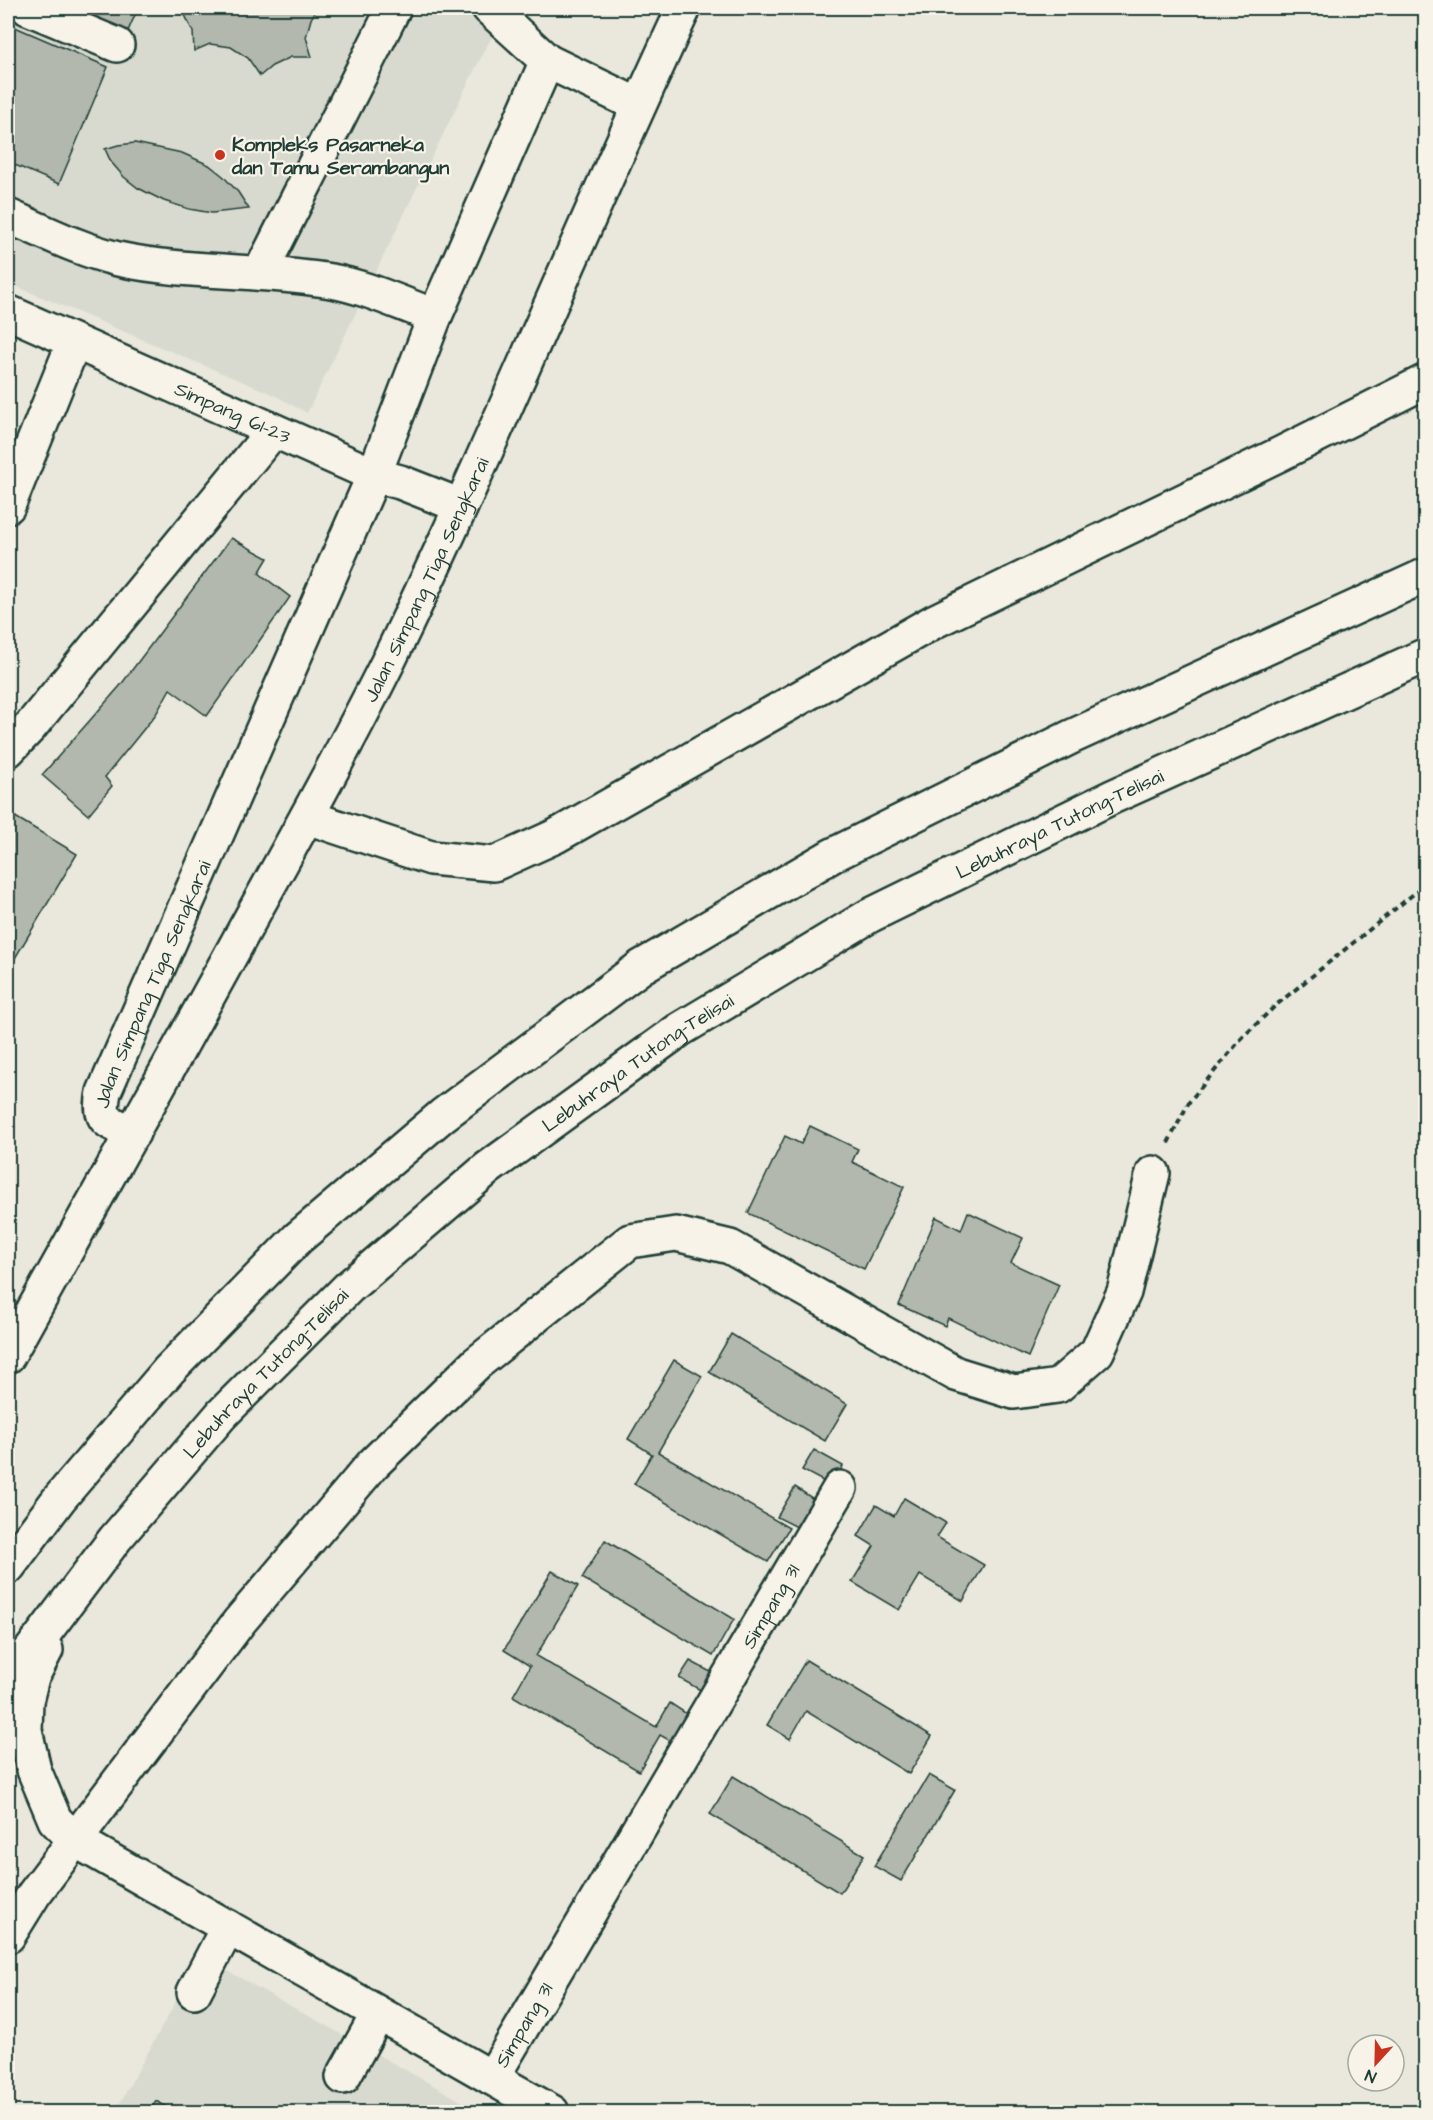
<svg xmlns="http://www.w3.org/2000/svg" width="1433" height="2120" font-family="'Architects Daughter',sans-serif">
<rect width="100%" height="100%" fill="#eae8dd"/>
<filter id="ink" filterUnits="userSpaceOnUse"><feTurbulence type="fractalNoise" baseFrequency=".0167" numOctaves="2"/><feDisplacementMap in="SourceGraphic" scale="12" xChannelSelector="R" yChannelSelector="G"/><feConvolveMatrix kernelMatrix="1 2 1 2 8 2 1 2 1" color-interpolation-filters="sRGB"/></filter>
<g filter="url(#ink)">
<g fill="#d9dacf">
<polygon points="8,8 507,8 473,73 307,413 272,394 8,283"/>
<polygon points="201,1956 481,2112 115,2112"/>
</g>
<g fill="#b2b8ae" stroke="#1f3d34" stroke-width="1.5">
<polygon points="73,8 138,8 128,31"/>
<polygon points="179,8 317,8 311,19 306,37 312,57 291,57 272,66 260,76 248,58 231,47 210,44 194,51 193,32 184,13"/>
<polygon points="8,24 108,67 59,184 8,162"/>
<polygon points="135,143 182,153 209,165 223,176 238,192 249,209 212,213 189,209 164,201 138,188 124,177 111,162 105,149 118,145"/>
<polygon points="231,538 268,558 259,573 290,597 207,716 170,689 156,714 105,777 112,786 88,815 42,775 120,686"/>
<polygon points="12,815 77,854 8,970 8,823"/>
<polygon points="810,1126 858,1149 852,1162 904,1187 864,1269 748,1213 785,1136 801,1144"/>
<polygon points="968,1212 1023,1238 1011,1263 1059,1285 1028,1357 948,1318 945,1326 899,1305 936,1217 961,1230"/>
<polygon points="731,1334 847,1404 825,1441 709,1372"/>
<polygon points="674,1360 702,1376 658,1452 789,1528 768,1562 634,1484 652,1454 628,1439"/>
<polygon points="814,1450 843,1466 832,1486 802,1470"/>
<polygon points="795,1487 818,1502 803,1530 777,1517"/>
<polygon points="904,1498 946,1523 937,1537 984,1565 963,1601 920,1575 899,1610 852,1582 874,1546 858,1536 876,1505 894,1516"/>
<polygon points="605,1540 734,1619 713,1656 582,1578"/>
<polygon points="552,1571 578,1586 536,1656 656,1727 670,1703 696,1720 680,1746 660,1735 639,1771 513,1696 530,1666 504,1650"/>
<polygon points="806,1660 932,1736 909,1774 806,1711 790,1739 767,1725"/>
<polygon points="690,1661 722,1678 711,1696 679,1678"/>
<polygon points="929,1775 955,1790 901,1881 874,1866"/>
<polygon points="733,1776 864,1855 840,1893 710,1814"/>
<polygon points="156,2101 176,2112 149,2112"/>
</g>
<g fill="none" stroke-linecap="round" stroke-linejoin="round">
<g stroke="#1f3d34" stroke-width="38">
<g id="minor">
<polyline points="28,8 117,45"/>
<polyline points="489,8 547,61 638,105"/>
<path d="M8,216C43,231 80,250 118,259C188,274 261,269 331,281C366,287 401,304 435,316"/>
<polyline points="260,273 394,8"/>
<path id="s1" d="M8,312L374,475L400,482L461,506"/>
<polyline points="8,506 74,342"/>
<polyline points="8,750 30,727 273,431"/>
<polyline points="307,817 431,858 494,864 556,836 935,621 1280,454 1426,381"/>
<path id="s2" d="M133,1133C108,1121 98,1123 104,1092L374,475L435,316L547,61"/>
<path id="s3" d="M8,1356C91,1206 176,1056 258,905C302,826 346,746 387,664C492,449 582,225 684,8"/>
<path id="s4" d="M75,1840L492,2078L840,1488"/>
<polyline points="8,1936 34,1894 239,1622 373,1464 477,1363 630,1241 676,1234 730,1247 956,1374 1014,1392 1058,1386 1097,1352 1124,1292 1153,1173"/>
<polyline points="194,1992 228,1927"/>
<polyline points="343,2077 378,2014"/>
<polyline points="492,2078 552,2112"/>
</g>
</g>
<g stroke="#1f3d34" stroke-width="38">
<g id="highway">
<polyline points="8,1567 59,1499 169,1370 298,1238 443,1115 641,967 833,855 1071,737 1426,575"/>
<polyline points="46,1650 32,1677 26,1701 25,1730 34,1770 55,1820 75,1840"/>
<path id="s5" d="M8,1681L115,1539L222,1414L349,1287L488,1168L679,1030L869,916L1112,797L1426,655"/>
</g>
</g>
<polyline stroke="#1f3d34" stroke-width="4" stroke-dasharray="6 4.5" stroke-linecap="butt" points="1168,1143 1189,1102 1241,1039 1275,1006 1421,888"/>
<use href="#minor" stroke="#f7f3e8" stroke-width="33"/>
<use href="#highway" stroke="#f7f3e8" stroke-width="33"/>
</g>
</g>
<circle fill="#c8321e" stroke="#f7f3e8" stroke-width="2" cx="220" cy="155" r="6"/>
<g text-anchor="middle" stroke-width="4.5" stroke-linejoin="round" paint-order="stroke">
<g font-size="20" font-weight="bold" fill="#1f3d34" stroke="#f7f3e8" text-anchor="start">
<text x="232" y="151">Kompleks Pasarneka<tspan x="232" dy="23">dan Tamu Serambangun</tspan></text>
</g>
<g font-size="20" fill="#1f3d34" stroke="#f7f3e8">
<text dy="7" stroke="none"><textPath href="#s1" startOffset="246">Simpang 61-23</textPath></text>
<text dy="7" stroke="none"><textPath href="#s3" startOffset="882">Jalan Simpang Tiga Sengkarai</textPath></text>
<text dy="7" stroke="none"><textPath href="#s5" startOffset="1374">Lebuhraya Tutong–Telisai</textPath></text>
<text dy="7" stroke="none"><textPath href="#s2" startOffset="176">Jalan Simpang Tiga Sengkarai</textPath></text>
<text dy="7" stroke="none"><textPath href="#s5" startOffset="888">Lebuhraya Tutong–Telisai</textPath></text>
<text dy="7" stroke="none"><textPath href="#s5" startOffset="402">Lebuhraya Tutong–Telisai</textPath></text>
<text dy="7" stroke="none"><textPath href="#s4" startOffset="1028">Simpang 31</textPath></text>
<text dy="7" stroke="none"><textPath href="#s4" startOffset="542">Simpang 31</textPath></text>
</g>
</g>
<rect width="1433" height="2120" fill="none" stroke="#f7f3e8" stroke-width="30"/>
<rect x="15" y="15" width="1403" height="2090" fill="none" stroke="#1f3d34" stroke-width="2" filter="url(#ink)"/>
<g transform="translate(1376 2063) rotate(202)"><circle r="28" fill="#f7f3e8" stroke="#a1aaa0" stroke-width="1.5"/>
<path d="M0-4.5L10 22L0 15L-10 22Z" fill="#c8321e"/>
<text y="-9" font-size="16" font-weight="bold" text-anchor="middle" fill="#1f3d34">N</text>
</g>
</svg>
